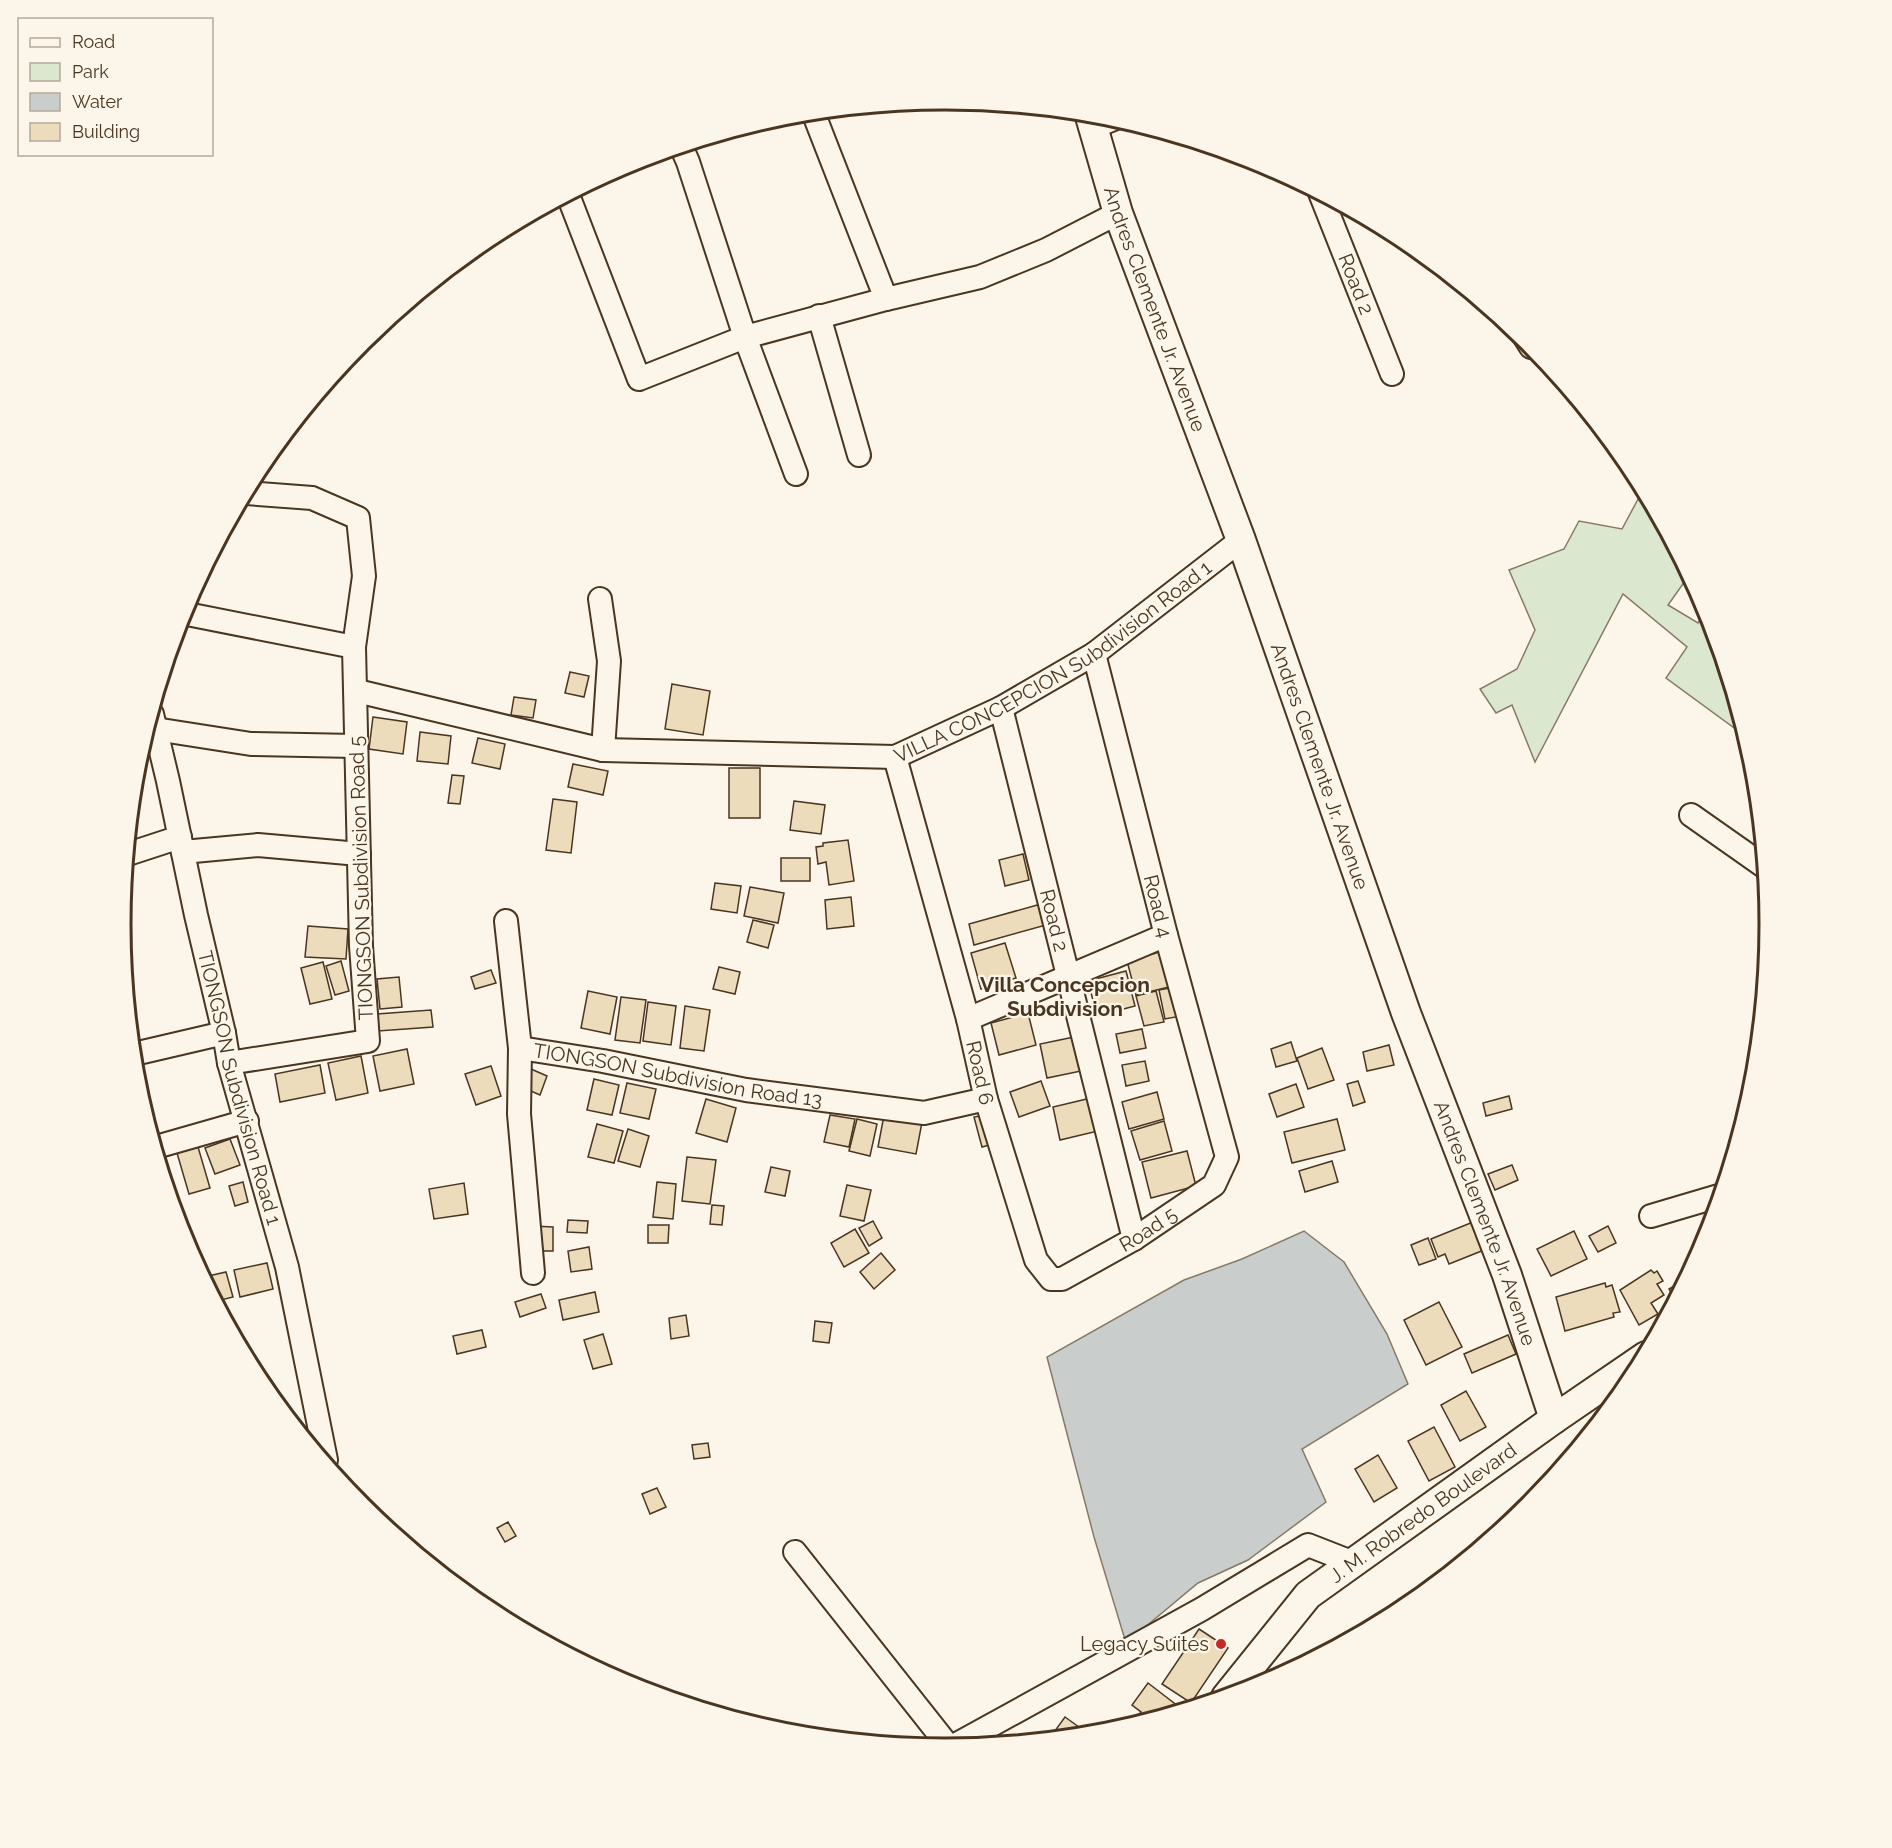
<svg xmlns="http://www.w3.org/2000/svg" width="1892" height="1848" font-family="Raleway,sans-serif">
<rect width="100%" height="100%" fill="#fbf6e9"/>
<polygon fill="#dce7d0" stroke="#887966" stroke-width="1.5" points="1644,488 1690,574 1668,605 1698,623 1708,608 1748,738 1666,678 1687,647 1623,594 1535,762 1512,705 1496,713 1480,689 1517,669 1535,630 1509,570 1564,549 1579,521 1622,529"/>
<polygon fill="#c9cecd" stroke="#887966" stroke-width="1.5" points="1304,1231 1344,1262 1387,1334 1408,1384 1302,1449 1326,1502 1248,1560 1198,1583 1126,1643 1094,1537 1047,1357 1184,1280 1242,1259"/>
<g fill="#ecdcbc" stroke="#4a3520" stroke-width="1.5">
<polygon points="570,672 589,676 584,697 565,693"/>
<polygon points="672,684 710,691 703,735 665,729"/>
<polygon points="514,697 536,700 533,718 511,715"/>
<polygon points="373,717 407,722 403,754 369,749"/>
<polygon points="420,732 451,736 448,764 417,761"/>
<polygon points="478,738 505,744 500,769 472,763"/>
<polygon points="573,764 608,771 603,795 568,787"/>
<rect x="729" y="768" width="31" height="50"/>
<polygon points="452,775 464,776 460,804 448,803"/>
<polygon points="553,799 577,802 571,853 546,850"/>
<polygon points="794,801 825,805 821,834 790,830"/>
<polygon points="848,840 854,881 829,885 826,862 818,864 816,847 823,846 823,843"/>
<polygon points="1023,854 1029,880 1005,886 999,860"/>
<rect x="781" y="858" width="29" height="23"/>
<polygon points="715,883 741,886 737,913 711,909"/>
<polygon points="750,887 784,893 778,923 744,916"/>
<polygon points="851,897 854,926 827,929 825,900"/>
<polygon points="1041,904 1046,925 974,945 969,924"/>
<polygon points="753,920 774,925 768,948 747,942"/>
<polygon points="308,926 348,929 346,959 305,957"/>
<polygon points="1005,943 1016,978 981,989 971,953"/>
<polygon points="1167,950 1177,985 1136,995 1127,961"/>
<polygon points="341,961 349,991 335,995 326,966"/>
<polygon points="323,962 332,999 310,1004 301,968"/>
<polygon points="719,967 740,972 735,994 713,989"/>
<polygon points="491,970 496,983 475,989 471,977"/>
<polygon points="1126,971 1135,1006 1097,1016 1088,981"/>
<polygon points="399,977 402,1007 380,1009 377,979"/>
<polygon points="1175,987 1181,1016 1165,1019 1159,990"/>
<polygon points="588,991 617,997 610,1034 581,1028"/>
<polygon points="1156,991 1164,1022 1144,1026 1136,996"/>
<polygon points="621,997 646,1000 640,1043 615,1040"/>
<polygon points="648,1002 676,1006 671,1045 643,1041"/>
<polygon points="685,1006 710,1010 704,1051 680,1048"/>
<polygon points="431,1010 433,1027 378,1031 377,1014"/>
<polygon points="1028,1013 1036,1045 999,1055 991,1023"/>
<polygon points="1142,1029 1146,1048 1120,1053 1116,1034"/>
<polygon points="1079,1036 1086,1070 1047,1078 1040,1044"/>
<polygon points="1291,1042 1297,1061 1276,1067 1271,1049"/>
<polygon points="1389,1045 1394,1065 1367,1071 1363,1052"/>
<polygon points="1322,1048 1334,1080 1308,1089 1297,1058"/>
<polygon points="407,1049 414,1084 380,1091 373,1056"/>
<polygon points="361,1056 368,1093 336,1100 328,1063"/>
<polygon points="1145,1061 1149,1081 1126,1086 1122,1065"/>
<polygon points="320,1065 325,1093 280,1102 275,1074"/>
<polygon points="491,1066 501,1096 476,1105 465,1074"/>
<polygon points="531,1069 547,1076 540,1095 524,1088"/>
<polygon points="594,1079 619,1085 612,1115 587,1110"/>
<polygon points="1041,1081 1050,1106 1019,1117 1010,1092"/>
<polygon points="1358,1081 1365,1102 1353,1106 1347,1084"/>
<polygon points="627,1083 656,1089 649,1119 620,1113"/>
<polygon points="1296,1084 1304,1107 1277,1117 1269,1094"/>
<polygon points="1157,1092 1164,1119 1129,1129 1122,1102"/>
<polygon points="1509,1096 1512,1109 1486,1116 1483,1103"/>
<polygon points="1091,1098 1098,1131 1060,1140 1053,1107"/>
<polygon points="706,1099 736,1108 727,1142 696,1133"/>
<polygon points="885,1110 923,1117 916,1154 878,1147"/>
<polygon points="830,1115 855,1119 849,1147 824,1142"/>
<polygon points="985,1115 993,1144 982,1147 974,1117"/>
<polygon points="857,1119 877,1124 870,1156 849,1151"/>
<polygon points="1337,1119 1345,1150 1292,1163 1284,1132"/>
<polygon points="1164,1121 1172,1151 1140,1160 1131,1131"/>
<polygon points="597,1124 623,1131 614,1163 588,1157"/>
<polygon points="628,1129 649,1136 640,1167 618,1161"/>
<polygon points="230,1139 240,1165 215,1174 205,1148"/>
<polygon points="198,1147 210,1188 189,1194 177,1153"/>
<polygon points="1187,1151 1196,1186 1151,1198 1142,1162"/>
<polygon points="687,1157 716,1160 710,1204 682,1201"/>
<polygon points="1332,1161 1338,1182 1305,1192 1299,1171"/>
<polygon points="1512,1165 1518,1180 1495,1190 1488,1174"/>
<polygon points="771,1167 790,1171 785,1196 765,1192"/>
<polygon points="243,1182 248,1202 235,1206 229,1186"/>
<polygon points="657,1182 676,1184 673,1219 653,1217"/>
<polygon points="464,1183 468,1214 434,1219 429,1189"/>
<polygon points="847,1185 871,1190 864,1221 840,1216"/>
<polygon points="176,1201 179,1214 176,1215 172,1202"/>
<polygon points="712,1205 724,1206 722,1225 710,1224"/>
<polygon points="568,1220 588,1221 587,1233 567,1232"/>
<polygon points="873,1221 882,1238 869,1246 859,1228"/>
<polygon points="1473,1222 1484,1250 1449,1264 1445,1254 1438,1257 1431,1239"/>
<polygon points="648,1225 669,1225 668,1243 648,1243"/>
<polygon points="533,1226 553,1227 553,1251 532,1251"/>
<polygon points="1608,1226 1616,1243 1598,1252 1589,1236"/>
<polygon points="855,1229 869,1253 844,1267 831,1243"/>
<polygon points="1574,1231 1587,1259 1551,1276 1537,1249"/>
<polygon points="1428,1238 1436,1259 1419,1265 1411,1245"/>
<polygon points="589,1247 592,1269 571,1272 568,1251"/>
<polygon points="881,1253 895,1270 874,1289 860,1272"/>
<polygon points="1698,1258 1686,1282 1680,1275"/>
<polygon points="267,1263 273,1289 240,1297 234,1270"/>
<polygon points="1651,1270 1654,1273 1657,1271 1663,1281 1657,1284 1664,1295 1651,1303 1658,1314 1639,1325 1620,1290"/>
<polygon points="226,1272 233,1297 217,1301 204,1277"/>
<polygon points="1605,1283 1606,1287 1612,1285 1620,1312 1613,1313 1614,1317 1565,1331 1556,1297"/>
<polygon points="1679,1283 1682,1288 1680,1293 1674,1297 1669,1289"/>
<polygon points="595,1292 599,1312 563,1320 559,1300"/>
<polygon points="541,1294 546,1308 520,1317 515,1302"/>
<polygon points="1439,1302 1462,1347 1426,1365 1404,1320"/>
<polygon points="686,1315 689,1336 671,1339 669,1318"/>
<polygon points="815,1321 832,1323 829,1343 813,1341"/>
<polygon points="482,1330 486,1347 457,1354 453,1336"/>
<polygon points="603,1334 612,1364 593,1369 584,1340"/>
<polygon points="1508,1335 1516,1354 1472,1373 1464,1354"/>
<polygon points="1466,1391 1486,1427 1460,1441 1441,1405"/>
<polygon points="1434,1427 1455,1467 1429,1481 1408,1441"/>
<polygon points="708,1443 710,1457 694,1459 692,1445"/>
<polygon points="1378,1455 1397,1488 1374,1502 1355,1469"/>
<polygon points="657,1488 666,1507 650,1514 642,1494"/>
<polygon points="508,1522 516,1536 505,1542 497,1528"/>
<polygon points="1199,1629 1228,1648 1191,1703 1162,1684"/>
<polygon points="1148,1683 1183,1710 1139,1723 1135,1720 1141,1712 1132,1705"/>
<polygon points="1065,1717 1090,1735 1049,1739"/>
</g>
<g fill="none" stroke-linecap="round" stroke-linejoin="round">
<g stroke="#4a3520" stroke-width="26">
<g id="minor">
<polyline points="813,112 886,299"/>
<polyline points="1094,127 1116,118"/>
<polyline points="681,146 688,162 745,337 796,474"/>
<path id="s1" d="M1320,193L1392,374"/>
<polyline points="568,195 639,379 745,337 886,299 980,277 1046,250 1118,213"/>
<polyline points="819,316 859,455"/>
<polyline points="1524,336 1531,347"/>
<polyline points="182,613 354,647 364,576 358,518 312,498 246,493"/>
<polyline points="357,691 603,750 609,661 600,599"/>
<path id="s2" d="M1001,708L1134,1239"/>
<path id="s3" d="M152,714L168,781L196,915L224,1033L229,1063L287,1267L326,1460"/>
<polyline points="155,729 251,744 355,746"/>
<path id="s4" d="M603,750L895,757L1001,708L1094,654L1241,540"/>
<path id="s5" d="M895,757L968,1019L986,1099L1036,1260L1051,1279H1062L1134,1239L1214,1185L1227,1157L1166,935L1094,654"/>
<polyline points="1691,815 1765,867"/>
<polyline points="183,852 258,845 359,854"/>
<polyline points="128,854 180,837"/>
<polyline points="506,921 520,1048"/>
<polyline points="968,1019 1166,935"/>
<polyline points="134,1054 224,1033"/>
<polyline points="229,1063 368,1041 361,946 354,647"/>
<polyline points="156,1147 247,1121"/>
<polyline points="1651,1216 1722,1195"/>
<path id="s6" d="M533,1273L519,1114L520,1048L603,1061L746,1090L924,1113L986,1099"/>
<polyline points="795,1552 950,1748 1202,1609 1308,1545 1354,1563"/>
</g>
</g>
<g stroke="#4a3520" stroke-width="32">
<g id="major">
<path id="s7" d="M1089,113L1118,213L1241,540L1406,1013L1507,1275L1554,1419"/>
<path id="s8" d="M1226,1697L1308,1595L1554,1419L1646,1356"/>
</g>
</g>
<use href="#minor" stroke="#fbf6e9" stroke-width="22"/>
<use href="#major" stroke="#fbf6e9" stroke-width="28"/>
</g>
<circle fill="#c62828" stroke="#fbf6e9" stroke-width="2" cx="1221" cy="1644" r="6"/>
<g text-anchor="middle" stroke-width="4.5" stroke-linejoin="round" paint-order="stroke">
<g font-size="20" fill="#4a3520" stroke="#fbf6e9">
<text dy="7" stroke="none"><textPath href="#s1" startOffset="98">Road 2</textPath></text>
<text dy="7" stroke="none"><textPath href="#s7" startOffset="207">Andres Clemente Jr. Avenue</textPath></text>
<text dy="7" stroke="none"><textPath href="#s4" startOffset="477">VILLA CONCEPCION Subdivision Road 1</textPath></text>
<text dy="7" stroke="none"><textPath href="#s7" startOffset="693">Andres Clemente Jr. Avenue</textPath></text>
<text transform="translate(361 878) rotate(-92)" y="7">TIONGSON Subdivision Road 5</text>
<text transform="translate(1158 906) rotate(76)" y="7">Road 4</text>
<text dy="7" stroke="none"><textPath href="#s2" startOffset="219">Road 2</textPath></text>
<text dy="7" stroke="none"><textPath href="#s5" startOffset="327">Road 6</textPath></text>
<text dy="7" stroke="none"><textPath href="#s6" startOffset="386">TIONGSON Subdivision Road 13</textPath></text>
<text dy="7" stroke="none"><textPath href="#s3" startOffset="384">TIONGSON Subdivision Road 1</textPath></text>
<text dy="7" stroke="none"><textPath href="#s7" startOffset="1179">Andres Clemente Jr. Avenue</textPath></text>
<text dy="7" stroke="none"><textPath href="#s5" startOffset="657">Road 5</textPath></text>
<text dy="7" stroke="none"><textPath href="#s8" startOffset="272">J. M. Robredo Boulevard</textPath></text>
</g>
<g font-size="20" fill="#4a3520" stroke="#fbf6e9" text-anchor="end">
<text x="1209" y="1651">Legacy Suites</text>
</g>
<g font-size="21" font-weight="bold" fill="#4a3520" stroke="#fbf6e9">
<text x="1065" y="992">Villa Concepcion<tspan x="1065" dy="24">Subdivision</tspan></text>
</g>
</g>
<path d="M0 0H1892V1848H0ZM131 924a814 814 0 1 1 1628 0a814 814 0 1 1-1628 0Z" fill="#fbf6e9" fill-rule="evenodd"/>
<path fill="none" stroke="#4a3520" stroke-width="3" d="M131 924a814 814 0 1 1 1628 0a814 814 0 1 1-1628 0Z"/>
<rect x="18" y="18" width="195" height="138" fill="#fbf6e9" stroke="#b4a999" stroke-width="1.5"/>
<rect x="30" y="38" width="30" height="9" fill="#fbf6e9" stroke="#b4a999" stroke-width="1.5"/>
<text x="72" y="48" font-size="18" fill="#4a3520">Road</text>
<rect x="30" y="63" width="30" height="18" fill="#dce7d0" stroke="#b4a999" stroke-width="1.5"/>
<text x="72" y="78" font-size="18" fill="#4a3520">Park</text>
<rect x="30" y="93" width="30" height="18" fill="#c9cecd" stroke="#b4a999" stroke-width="1.5"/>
<text x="72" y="108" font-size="18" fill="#4a3520">Water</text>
<rect x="30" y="123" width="30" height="18" fill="#ecdcbc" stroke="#b4a999" stroke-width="1.5"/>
<text x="72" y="138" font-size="18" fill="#4a3520">Building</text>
</svg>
